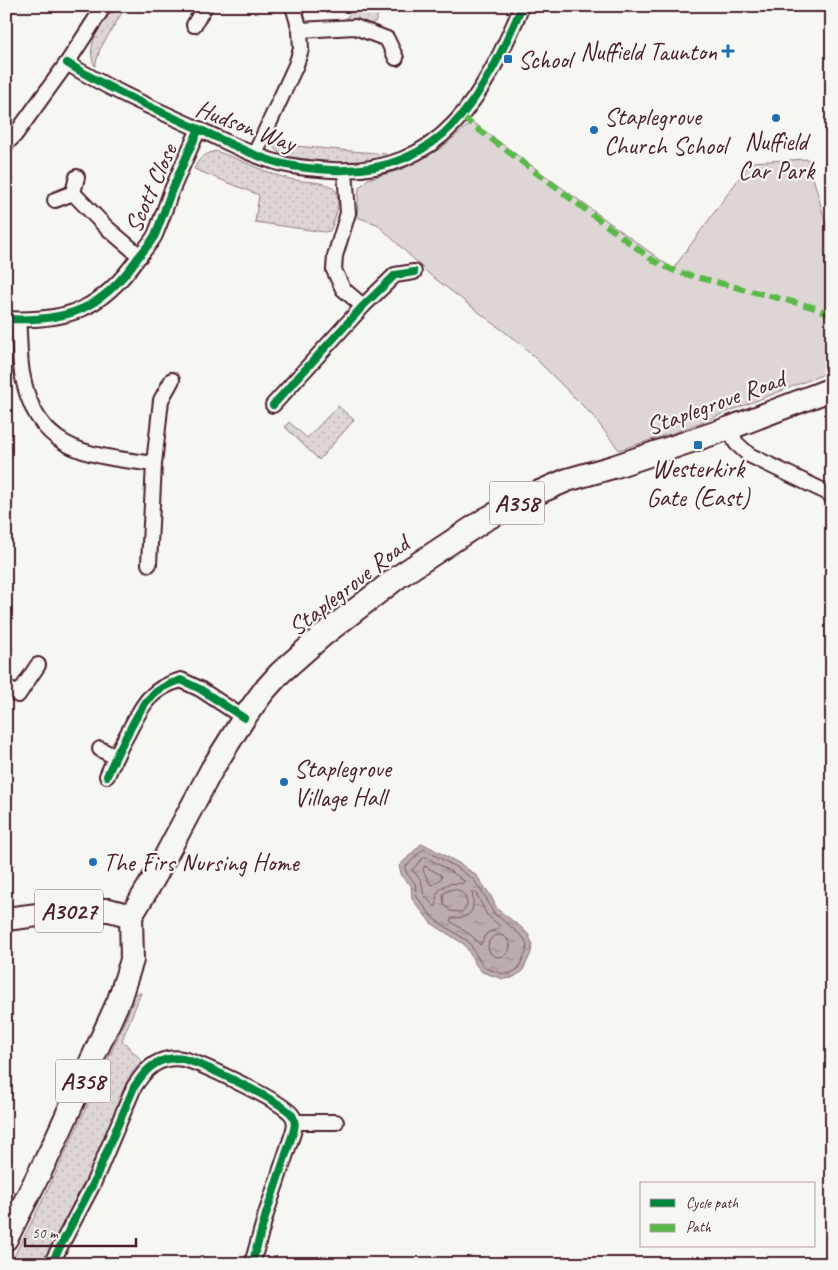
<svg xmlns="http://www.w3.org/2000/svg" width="838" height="1270" font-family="Caveat,sans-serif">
<defs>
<pattern id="grass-dots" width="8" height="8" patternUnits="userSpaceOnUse" patternTransform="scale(1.25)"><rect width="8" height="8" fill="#ddd6d5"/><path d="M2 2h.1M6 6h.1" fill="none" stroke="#bfb7b7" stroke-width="1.8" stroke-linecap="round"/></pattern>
<pattern id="water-ripples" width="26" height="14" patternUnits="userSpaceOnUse" patternTransform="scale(1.25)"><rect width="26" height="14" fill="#bbadae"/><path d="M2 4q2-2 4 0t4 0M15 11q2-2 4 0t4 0" fill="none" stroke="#9a8c8e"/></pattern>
</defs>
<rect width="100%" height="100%" fill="#f6f6f2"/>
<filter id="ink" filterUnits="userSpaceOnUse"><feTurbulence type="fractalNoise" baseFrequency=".02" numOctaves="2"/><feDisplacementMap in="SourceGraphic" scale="10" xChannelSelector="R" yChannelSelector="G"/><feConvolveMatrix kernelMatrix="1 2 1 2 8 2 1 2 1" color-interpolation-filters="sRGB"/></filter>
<g filter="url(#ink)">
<g fill="url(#grass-dots)" stroke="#947a80">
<path d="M113,6H126L100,49L95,66C84,45 102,23 113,6Z"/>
<polygon points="355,6 380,6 376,21 372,24 361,21 345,20"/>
<path d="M272,144L386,154V156C373,160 360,162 347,163C329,165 278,163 272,144Z"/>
<path d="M215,151C242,159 267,175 295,180C305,182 329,181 335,190C342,202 335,219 330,231L324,232L255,222L259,195L194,169C199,158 203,155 215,151Z"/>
<polygon points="338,406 354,420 319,460 285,427 289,422 307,438"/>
<path d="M137,993H141L122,1040L143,1062C130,1070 123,1089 119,1103L122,1104C98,1158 74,1212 45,1264H10C57,1176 97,1084 137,993Z"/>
</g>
<polygon fill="#ddd6d5" stroke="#947a80" points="472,122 673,269 751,162 808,159 825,221 832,234 832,371 676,432 619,450 593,416 523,346 429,274 377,224 357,217 359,188 368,179 403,169 440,149"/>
<polygon fill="url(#water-ripples)" stroke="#8e747a" points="421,844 424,844 462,865 477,876 491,896 497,909 522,928 529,935 532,944 531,953 522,972 512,978 503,979 482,972 476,965 465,945 431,923 412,899 411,885 402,877 399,866"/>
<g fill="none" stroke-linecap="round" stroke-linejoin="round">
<g stroke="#77585f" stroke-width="1">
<polygon points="424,849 459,869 474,880 486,898 493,912 524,938 527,944 526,952 518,969 511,973 504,974 485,968 480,962 469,942 434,919 417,897 415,883 407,874 405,868"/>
<path d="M426,857L455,874L464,881L462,884C447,881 433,888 437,905L435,907L424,895L421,880L412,870L423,858Z"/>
<polygon points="425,866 441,875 442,878 433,885 430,884 423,870"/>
<path d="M453,889C462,890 467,896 467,906L462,912L450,911L444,904L443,894Z"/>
<path d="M472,892L476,893L487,915L500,926L498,929L487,933L480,945L472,936L450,921L452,918C461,918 473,917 473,904C474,900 472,896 472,892Z"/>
<circle cx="499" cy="946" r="11"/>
</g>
<g stroke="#4a1f2b" stroke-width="18">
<g id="street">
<polyline points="194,25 205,6"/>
<polyline points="300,30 355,27 387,39 396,58"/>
<path d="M67,63C110,90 157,110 203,131C229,143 255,157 283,164C299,168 315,169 332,170C443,175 484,95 522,6"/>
<polyline points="6,144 15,135 67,63 104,6"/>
<polyline points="255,154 296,65 301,49 300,30 293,6"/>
<polyline points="345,171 348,213 335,256 334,270 343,289 363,306"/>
<polyline points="77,177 73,193 106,227 140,256"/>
<polyline points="55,200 73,193"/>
<path d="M6,319C67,322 101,310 137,259C143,251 151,243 155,235C161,221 166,206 171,192C180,171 189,150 199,129"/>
<path d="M18,320C20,337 19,356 22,373C36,452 87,455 154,464"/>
<polyline points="273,405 363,306 395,275 414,272"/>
<polyline points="730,428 736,443 749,455 828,493 832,497"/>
<polyline points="149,564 154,464 161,400 172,380"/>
<polyline points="6,687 18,695 38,665"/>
<polyline points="100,749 115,757"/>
<path d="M107,776C113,762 120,747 128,733C142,706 149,689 181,680L200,689L244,718"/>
<polyline points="296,1122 336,1122"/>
<path d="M51,1264L93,1184L134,1087C142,1075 150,1064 164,1060C170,1058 178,1058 183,1059C201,1063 283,1102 292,1115C296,1121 295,1126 293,1133L266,1214L252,1264"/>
</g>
</g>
<g stroke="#4a1f2b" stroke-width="26">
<g id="primary">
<polyline points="131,916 154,878 212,769 244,718 263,692 280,673 323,635 398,577 486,519 528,497 567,480 613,467 730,428 832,389"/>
<polyline points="6,919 77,910 109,910 131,916"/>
<polyline points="6,1239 52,1148 119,1000 132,960 131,916"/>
</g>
</g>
<use href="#street" stroke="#f6f6f2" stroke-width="14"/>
<use href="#primary" stroke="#f6f6f2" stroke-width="22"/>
<polyline stroke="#58b947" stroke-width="6" stroke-dasharray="12 6" stroke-linecap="butt" points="462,117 654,261 677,272 816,308 832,315"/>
<g stroke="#f6f6f2" stroke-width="11">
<g id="cycleway">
<path d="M67,63C110,90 157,110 203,131C229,143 255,157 283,164C299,168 315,169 332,170C443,175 484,95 522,6"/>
<path d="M6,319C67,322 101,310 137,259C143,251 151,243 155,235C161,221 166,206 171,192C180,171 189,150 199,129"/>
<polyline points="273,405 363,306 395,275 414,272"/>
<path d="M107,776C113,762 120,747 128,733C142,706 149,689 181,680L200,689L244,718"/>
<path d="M51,1264L93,1184L134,1087C142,1075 150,1064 164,1060C170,1058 178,1058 183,1059C201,1063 283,1102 292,1115C296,1121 295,1126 293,1133L266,1214L252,1264"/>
</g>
</g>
<use href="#cycleway" stroke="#00873e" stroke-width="8"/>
</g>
</g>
<g fill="#1f6fb2" stroke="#f6f6f2" stroke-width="2">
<path d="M725.5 43.5h5v5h5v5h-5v5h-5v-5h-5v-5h5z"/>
<rect x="503" y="54" width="10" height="10" rx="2.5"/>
<circle cx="776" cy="118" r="5"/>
<circle cx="594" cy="130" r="5"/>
<rect x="693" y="440" width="10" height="10" rx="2.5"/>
<circle cx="284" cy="782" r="5"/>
<circle cx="93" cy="862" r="5"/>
</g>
<g text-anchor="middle" stroke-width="4.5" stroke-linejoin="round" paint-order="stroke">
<g fill="#f6f6f2" stroke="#7e6067" stroke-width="1">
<rect x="489.5" y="481.5" width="55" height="43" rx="4"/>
<rect x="35" y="889.5" width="68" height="43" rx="4"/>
<rect x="55.5" y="1059.5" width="55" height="43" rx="4"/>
</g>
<g font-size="24" font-weight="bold" fill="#4a1f2b">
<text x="517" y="511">A358</text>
<text x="69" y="919">A3027</text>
<text x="83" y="1089">A358</text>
</g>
<g font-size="25" fill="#4a1f2b" stroke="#f6f6f2" text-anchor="start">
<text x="717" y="60" text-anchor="end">Nuffield Taunton</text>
<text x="518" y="68">School</text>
<text x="604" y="125">Staplegrove<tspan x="604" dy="29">Church School</tspan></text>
<text x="776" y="150" text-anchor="middle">Nuffield<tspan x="776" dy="29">Car Park</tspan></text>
<text x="698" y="477" text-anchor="middle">Westerkirk<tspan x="698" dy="29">Gate (East)</tspan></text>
<text x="294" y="777">Staplegrove<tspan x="294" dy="29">Village Hall</tspan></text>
<text x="103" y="871">The Firs Nursing Home</text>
</g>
<g font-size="25" fill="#4a1f2b" stroke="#f6f6f2">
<text transform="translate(246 125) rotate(21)" y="9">Hudson Way</text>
<text transform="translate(150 188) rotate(-66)" y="9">Scott Close</text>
<text transform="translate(715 402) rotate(-20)" y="9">Staplegrove Road</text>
<text transform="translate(348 585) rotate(-38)" y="9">Staplegrove Road</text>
</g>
</g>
<rect width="838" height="1270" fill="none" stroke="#f6f6f2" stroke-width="25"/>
<rect x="12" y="12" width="813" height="1245" fill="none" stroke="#4a1f2b" stroke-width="2" filter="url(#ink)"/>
<rect x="640" y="1182" width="175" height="65" fill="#f6f6f2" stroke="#b1a0a2"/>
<rect x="650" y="1199" width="25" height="8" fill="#00873e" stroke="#b1a0a2"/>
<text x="686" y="1208" font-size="15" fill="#4a1f2b">Cycle path</text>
<rect x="650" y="1224" width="25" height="8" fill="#58b947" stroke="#b1a0a2"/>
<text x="686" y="1232" font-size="15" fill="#4a1f2b">Path</text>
<path d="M25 1238v8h111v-8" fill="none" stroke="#4a1f2b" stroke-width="2.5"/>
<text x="32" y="1238" font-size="15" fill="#4a1f2b" stroke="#f6f6f2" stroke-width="4" paint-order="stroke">50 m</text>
</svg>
